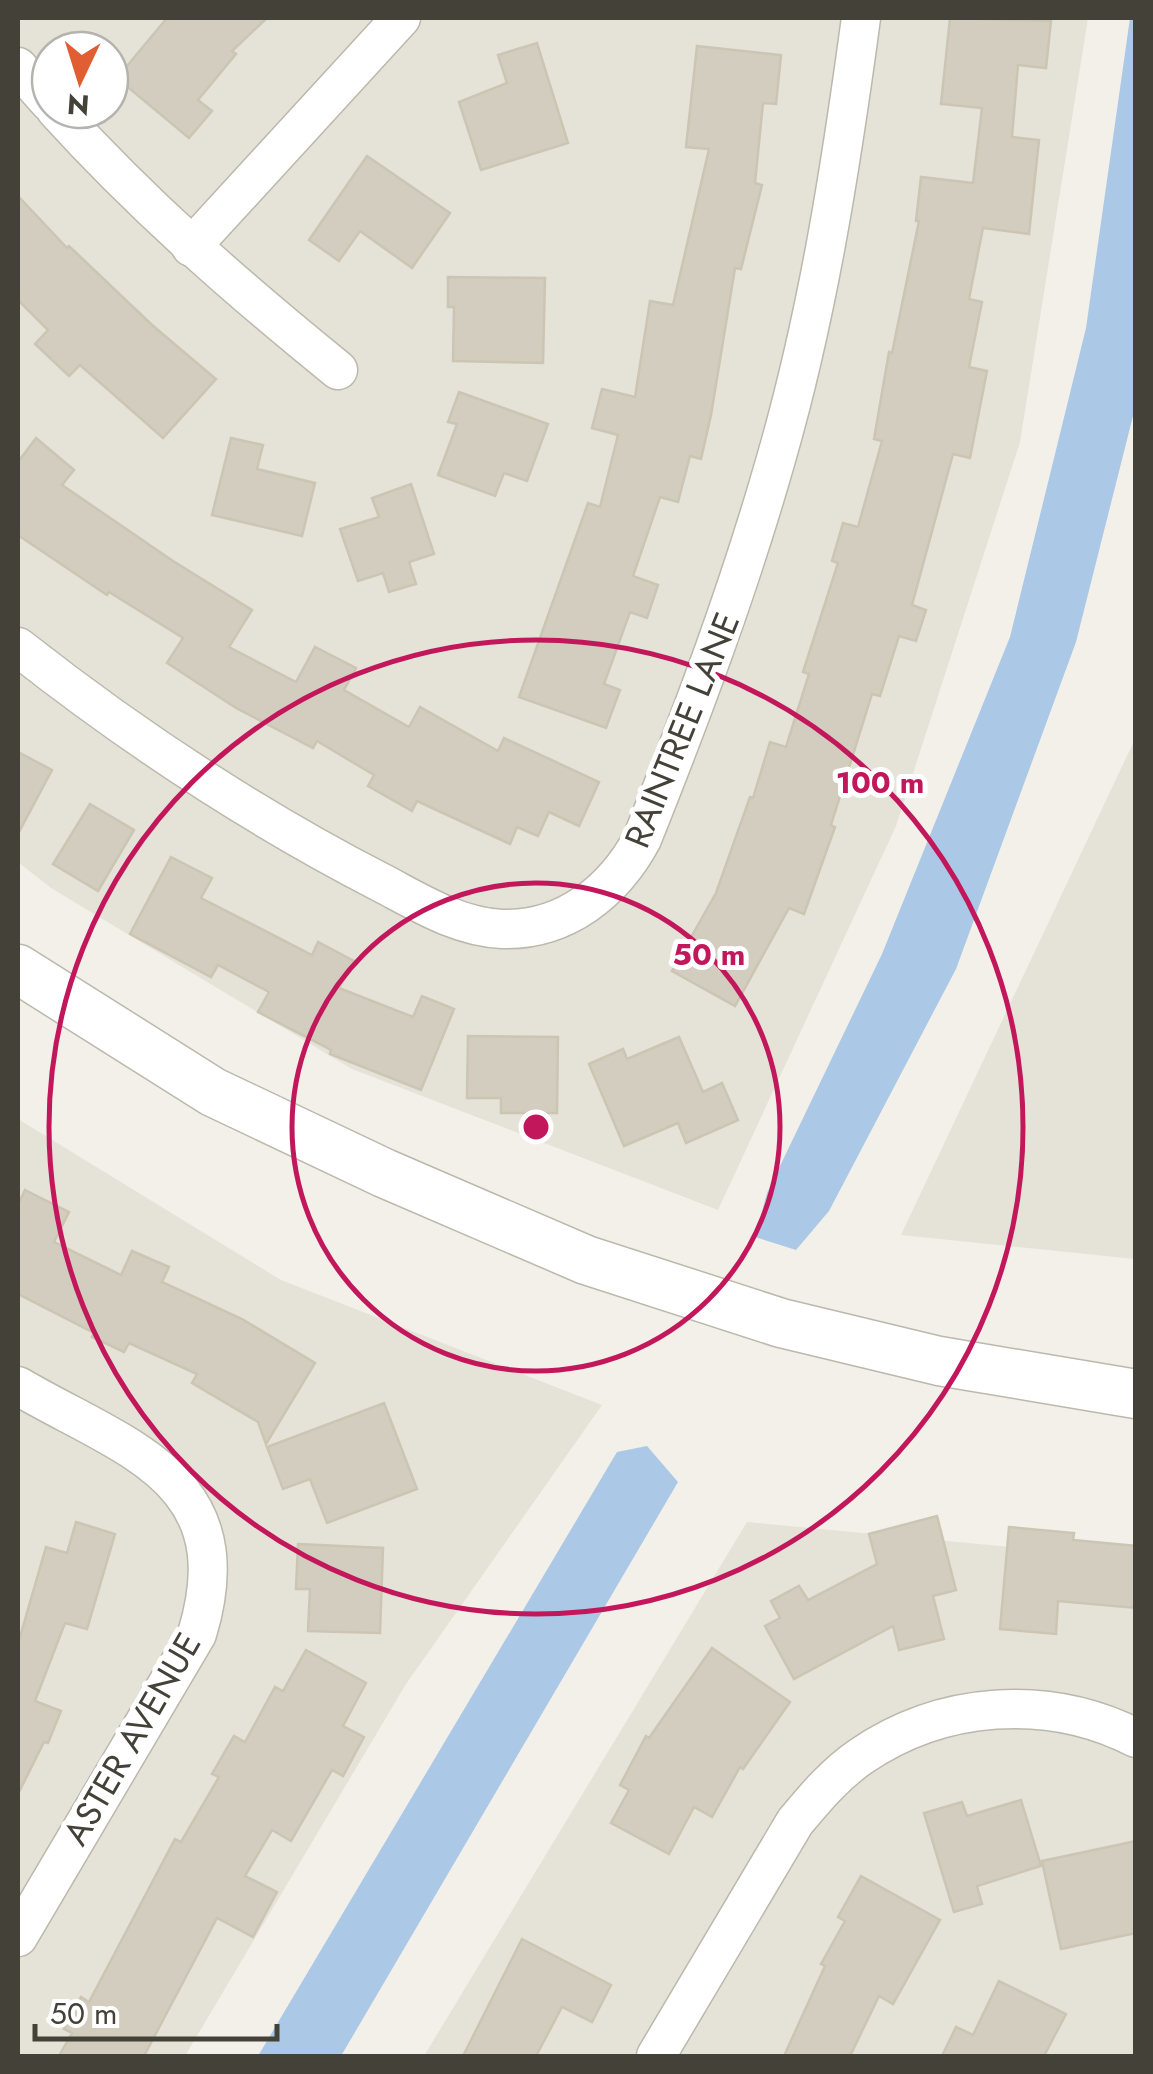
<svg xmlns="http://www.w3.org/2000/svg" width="1153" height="2074" font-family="Jost,sans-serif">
<rect width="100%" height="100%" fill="#f2f0e8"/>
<g fill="#e5e2d7" fill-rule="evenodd">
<path d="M18,18H1088L1020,442L896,826L718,1210L352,1069L51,888L18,862ZM50,50H110V110H50Z"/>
<polygon points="1135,739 1135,1259 901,1235"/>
<polygon points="18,1119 281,1280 602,1405 406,1684 185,2056 18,2056"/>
<polygon points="747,1522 1135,1559 1135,2056 424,2056"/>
</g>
<g fill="#abc8e7">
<polygon points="1130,18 1136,18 1135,408 1076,642 956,969 829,1211 796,1250 755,1237 767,1193 882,954 1010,637 1086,328"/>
<polygon points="647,1446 678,1482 341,2056 258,2056 617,1452"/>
</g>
<g fill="#d2cdbf" stroke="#ccc5b3" stroke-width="2.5">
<polygon points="167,18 267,18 232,51 236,54 198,100 212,111 189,138 117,78"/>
<polygon points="950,18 1051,21 1046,68 1018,65 1012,137 1039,140 1029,234 983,228 969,299 982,302 969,367 987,371 970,458 953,454 912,605 926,610 916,641 899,636 880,696 872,694 831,825 835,827 804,914 789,908 735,1006 672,971 716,893 750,797 753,798 770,742 786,747 809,674 803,672 838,563 832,561 843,523 858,527 882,441 874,439 889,352 892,353 919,221 916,221 921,177 973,183 982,108 941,104"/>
<polygon points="537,43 568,143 481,170 459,102 507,83 498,55"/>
<polygon points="697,46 781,55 776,104 763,103 755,183 762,185 741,269 735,268 711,415 701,459 690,456 678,502 660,497 633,576 658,585 647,618 630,612 604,684 620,690 606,728 519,697 588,503 600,507 618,435 592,428 602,389 635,397 650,301 673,305 709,149 686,147"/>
<polygon points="367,156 450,213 412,268 360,231 339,261 309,240"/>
<polygon points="18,196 67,248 69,246 152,325 216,379 163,438 80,365 69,376 35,344 48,330 18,300"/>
<polygon points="448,277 545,278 543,363 453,361 454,307 448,307"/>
<polygon points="459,392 548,424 527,481 504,473 495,496 438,475 457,424 448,422"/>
<polygon points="36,438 74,470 62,485 173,561 252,610 229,647 296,682 315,647 356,668 344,690 409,727 420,707 498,751 504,738 599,782 579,826 549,812 538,836 517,827 510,844 417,801 412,811 368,786 374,775 317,741 313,748 236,708 167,663 183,638 109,592 107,595 18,535 18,462"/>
<polygon points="231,438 263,445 257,469 315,483 302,536 212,515"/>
<polygon points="411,484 434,554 409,562 416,584 389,592 383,573 358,581 340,529 379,517 372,498"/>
<polygon points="18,752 52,770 18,834"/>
<polygon points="90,804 134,830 98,891 53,864"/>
<polygon points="171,857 212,878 201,898 312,955 318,942 354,961 339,988 413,1017 422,996 454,1009 421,1090 330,1054 331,1050 258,1012 269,992 218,965 211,977 130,934"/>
<polygon points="468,1036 558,1037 557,1113 501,1113 501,1098 467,1098"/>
<polygon points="679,1037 703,1092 722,1083 738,1120 686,1143 678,1123 624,1146 589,1064 623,1049 627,1059"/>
<polygon points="25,1190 69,1212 54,1242 121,1275 132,1251 169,1267 162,1282 242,1319 315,1363 266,1444 258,1422 192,1383 197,1374 129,1343 124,1352 92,1337 94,1333 18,1294 18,1205"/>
<polygon points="384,1403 417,1489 327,1523 310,1479 283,1489 267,1447"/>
<polygon points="937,1516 956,1590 933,1596 944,1639 899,1650 893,1626 794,1679 765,1626 780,1618 771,1601 799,1586 808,1600 877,1564 869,1534"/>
<polygon points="76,1522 115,1534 87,1629 65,1623 35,1701 61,1711 48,1743 44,1742 18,1794 18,1644 46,1547 67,1553"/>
<polygon points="1009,1527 1074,1533 1073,1540 1136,1546 1136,1608 1058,1601 1056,1634 1000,1629"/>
<polygon points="298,1544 383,1548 380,1633 308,1631 310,1589 296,1589"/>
<polygon points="712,1648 790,1702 743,1769 740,1767 712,1817 694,1807 669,1854 611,1823 629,1790 620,1785 646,1736 649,1738"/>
<polygon points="306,1650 366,1683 343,1726 364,1737 343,1776 332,1770 291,1841 272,1830 245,1876 277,1892 253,1937 217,1918 144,2056 59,2056 72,2033 64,2029 81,1997 89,2002 175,1839 181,1842 219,1777 212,1774 234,1736 245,1742 275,1687 283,1691"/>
<polygon points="1021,1800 1041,1866 977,1886 982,1904 954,1912 924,1813 962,1802 967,1816"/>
<polygon points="1136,1841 1136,1933 1061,1949 1042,1861"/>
<polygon points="861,1876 940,1920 893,2004 879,1996 850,2056 784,2056 825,1966 821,1964 845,1921 838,1917"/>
<polygon points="522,1939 611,1985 592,2022 562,2007 536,2056 463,2056"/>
<polygon points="999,1981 1066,2014 1044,2056 942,2056 956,2027 973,2035"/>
</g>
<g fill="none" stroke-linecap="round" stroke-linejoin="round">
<g stroke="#bcb8ac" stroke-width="41">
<g id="minor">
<polyline points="18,67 50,103"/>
<path d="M56,110C143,206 238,289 338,370"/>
<polyline points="191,247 401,18"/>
<path d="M18,647C131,736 254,817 382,883C420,903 458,927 502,929C565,931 614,891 642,839C692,714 739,589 776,459C818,314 841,166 861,18"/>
<path d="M18,1386C123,1448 245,1477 197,1634L18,1937"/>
<path d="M656,2056L795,1822C815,1798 834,1775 860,1757C941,1701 1048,1693 1136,1738"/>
</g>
</g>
<g stroke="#bcb8ac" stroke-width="51">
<polyline id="tertiary" points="18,969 213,1092 384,1173 586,1260 781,1323 939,1361 1136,1394"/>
</g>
<use href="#minor" stroke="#fff" stroke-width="38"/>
<use href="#tertiary" stroke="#fff" stroke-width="48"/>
</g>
<g fill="none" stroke="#c2185b" stroke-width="5">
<circle cx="536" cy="1127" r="244"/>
<circle cx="536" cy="1127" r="487"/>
</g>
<g text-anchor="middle" stroke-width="10" stroke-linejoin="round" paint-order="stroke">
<g font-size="35" fill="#444138" stroke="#fff">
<text transform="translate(682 730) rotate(-68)" y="12">RAINTREE LANE</text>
<text transform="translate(132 1739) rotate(-60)" y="12">ASTER AVENUE</text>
</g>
</g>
<circle cx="536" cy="1127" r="15" fill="#c2185b" stroke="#fff" stroke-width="5"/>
<g font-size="30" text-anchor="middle" font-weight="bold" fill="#c2185b" stroke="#fff" stroke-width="10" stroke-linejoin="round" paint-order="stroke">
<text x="880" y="793">100 m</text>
<text x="709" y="965">50 m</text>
</g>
<rect width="1153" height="2074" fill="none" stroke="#444138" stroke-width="40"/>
<g transform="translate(80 80) rotate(184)"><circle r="48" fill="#ffffff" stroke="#b4b3af" stroke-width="2.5"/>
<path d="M0-8L18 38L0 25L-18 38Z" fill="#e05e31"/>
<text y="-15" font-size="28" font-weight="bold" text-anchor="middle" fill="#444138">N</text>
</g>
<path d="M35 2024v15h242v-15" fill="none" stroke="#444138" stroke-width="5"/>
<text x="50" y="2024" font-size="30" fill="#444138" stroke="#ffffff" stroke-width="8" paint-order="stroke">50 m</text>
</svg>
